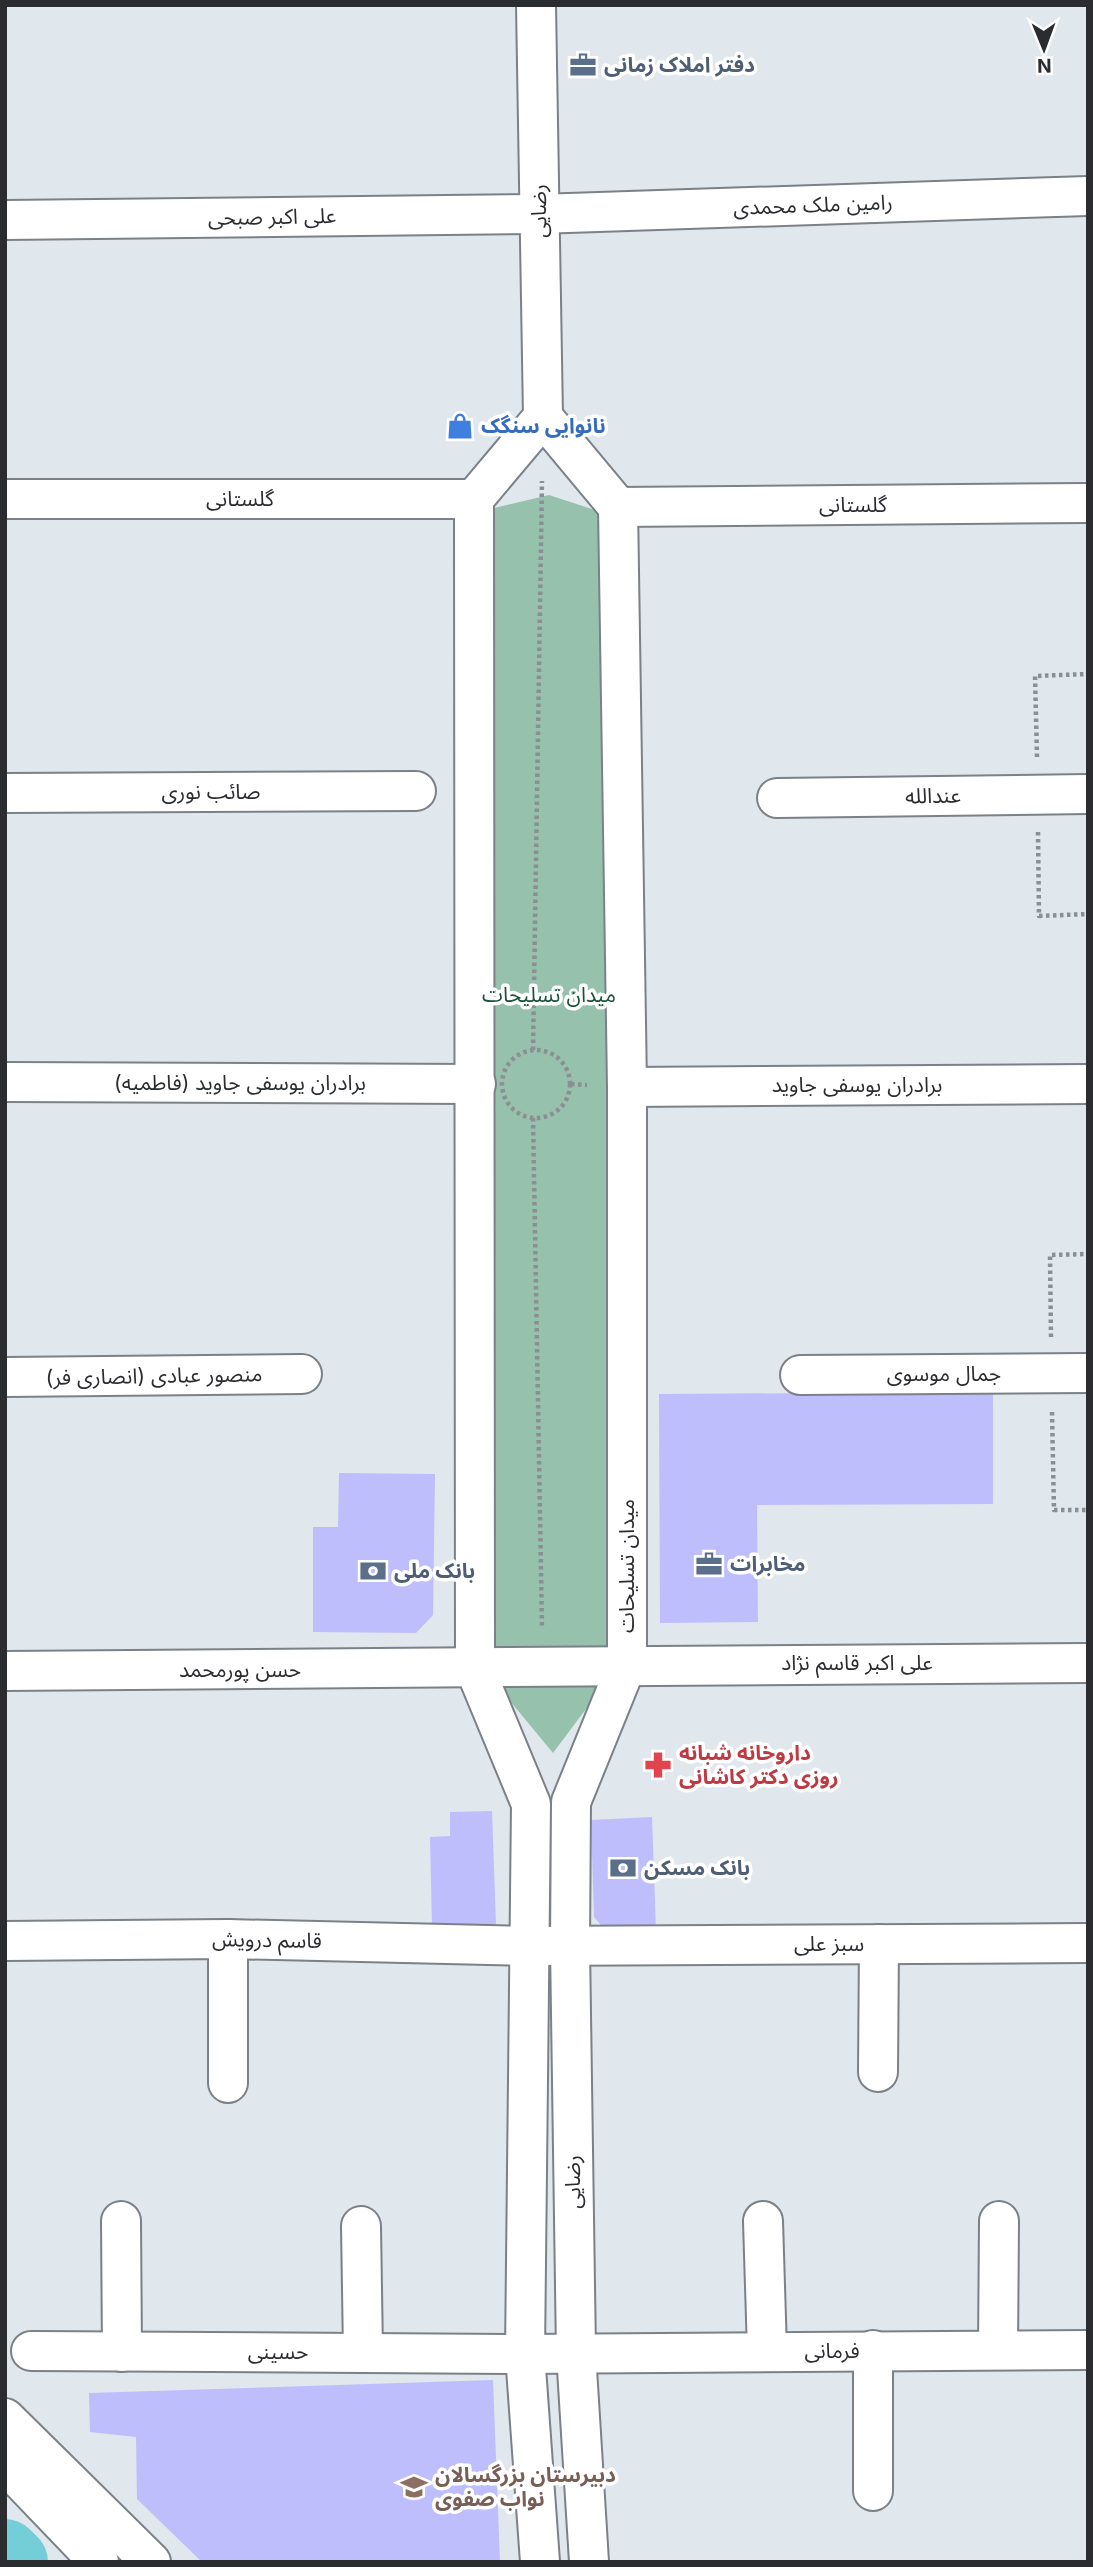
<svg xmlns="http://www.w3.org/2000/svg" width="1093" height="2567" font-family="Inter,'Noto Sans Arabic',sans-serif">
<rect width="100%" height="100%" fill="#e0e7ed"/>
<polygon fill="#96c1ad" points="549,495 610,515 610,1677 553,1753 492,1679 486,510"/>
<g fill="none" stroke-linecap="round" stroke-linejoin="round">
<polyline stroke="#74ced7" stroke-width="70" points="5,2554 13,2562"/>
</g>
<g fill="#bebefd">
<polygon points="993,1392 993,1504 757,1505 758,1622 660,1623 659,1394"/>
<polygon points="339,1473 435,1474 433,1615 416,1633 313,1632 313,1527 338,1527"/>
<polygon points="492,1811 496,1925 432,1927 430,1837 450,1836 450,1812"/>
<polygon points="652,1817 656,1931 608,1933 594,1917 591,1820"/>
<polygon points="493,2380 500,2562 202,2562 137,2499 136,2437 90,2432 89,2393"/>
</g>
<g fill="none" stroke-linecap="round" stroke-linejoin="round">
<g stroke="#7b8186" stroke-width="42">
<g id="minor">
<polyline points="536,5 543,417"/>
<polyline points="5,220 538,214 1088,196"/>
<polyline points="543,417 618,507 627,1087 627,1664 571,1802 570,1946 576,2353 589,2562"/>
<polyline points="5,499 474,499"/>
<polyline points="618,507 1088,503"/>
<polyline points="5,793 416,791"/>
<polyline points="777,798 1088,794"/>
<polyline points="5,1082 476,1084"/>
<polyline points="627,1087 1088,1084"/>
<polyline points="800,1375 1088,1373"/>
<polyline points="5,1377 302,1374"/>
<path d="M5,1671C366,1669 727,1664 1088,1663"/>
<polyline points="5,1941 228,1939 529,1946 1088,1943"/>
<polyline points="878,2072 879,1944"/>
<polyline points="228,2083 228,1939"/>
<polyline points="121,2221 122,2352"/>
<polyline points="763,2221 767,2351"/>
<polyline points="361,2226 363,2352"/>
<polyline points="998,2350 999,2221"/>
<polyline points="31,2351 525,2354 1088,2350"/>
<polyline points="873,2491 873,2350"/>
<polyline points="540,2562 525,2354 531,1804 475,1669 474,499 543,417"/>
</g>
</g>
<g stroke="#7b8186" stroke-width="42">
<g id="major">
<polyline points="5,2418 151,2562"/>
<polyline points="5,2464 99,2562"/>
</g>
</g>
<g stroke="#8a8f93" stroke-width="4.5" stroke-dasharray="3.5 3.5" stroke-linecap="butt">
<polyline points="1037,757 1035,676 1088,674"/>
<polyline points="1038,832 1039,916 1088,914"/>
<polyline points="533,1050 542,481"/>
<circle cx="536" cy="1084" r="34"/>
<polyline points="571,1084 587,1085"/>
<polyline points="533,1118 542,1628"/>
<polyline points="1051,1337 1050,1255 1088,1254"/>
<polyline points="1052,1412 1054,1510 1088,1510"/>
</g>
<use href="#minor" stroke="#fff" stroke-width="38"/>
<use href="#major" stroke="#fff" stroke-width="38"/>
</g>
<defs>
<g id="office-bare" transform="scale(2.1)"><path d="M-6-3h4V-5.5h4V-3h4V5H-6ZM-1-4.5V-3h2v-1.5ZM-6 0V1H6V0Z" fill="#5c6f8a" stroke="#fff" stroke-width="2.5" paint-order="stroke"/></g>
<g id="shop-bare" transform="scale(2.1)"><path d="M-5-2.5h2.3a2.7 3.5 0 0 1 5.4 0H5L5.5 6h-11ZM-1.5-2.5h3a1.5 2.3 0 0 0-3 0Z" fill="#3f7fe0" stroke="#fff" stroke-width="2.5" paint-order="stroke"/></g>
<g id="bank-bare" transform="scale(2.1)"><path d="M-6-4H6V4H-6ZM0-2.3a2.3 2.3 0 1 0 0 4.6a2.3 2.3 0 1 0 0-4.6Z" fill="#5c6f8a" stroke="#fff" stroke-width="2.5" paint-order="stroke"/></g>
<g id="pharmacy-bare" transform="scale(2.1)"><path d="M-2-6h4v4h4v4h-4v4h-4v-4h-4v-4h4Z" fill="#e0444e" stroke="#fff" stroke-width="2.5" paint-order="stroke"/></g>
<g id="school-bare" transform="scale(2.1)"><path d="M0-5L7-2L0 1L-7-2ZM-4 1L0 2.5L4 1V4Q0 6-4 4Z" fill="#8d6e63" stroke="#fff" stroke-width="2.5" paint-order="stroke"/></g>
</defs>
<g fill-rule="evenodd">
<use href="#office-bare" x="583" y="65"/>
<use href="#shop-bare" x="460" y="426"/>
<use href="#office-bare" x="709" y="1564"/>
<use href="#bank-bare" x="373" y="1571"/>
<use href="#pharmacy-bare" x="658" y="1765"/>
<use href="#bank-bare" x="623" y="1868"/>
<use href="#school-bare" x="414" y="2487"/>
</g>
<g text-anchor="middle" stroke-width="7" stroke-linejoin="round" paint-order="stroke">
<g font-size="21" font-weight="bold" fill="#4e5e75" stroke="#fff" text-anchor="start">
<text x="604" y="72">دفتر املاک زمانی</text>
<text x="730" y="1571">مخابرات</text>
<text x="394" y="1578">بانک ملی</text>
<text x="644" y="1875">بانک مسکن</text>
</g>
<g font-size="21" fill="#2a2c2f" stroke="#fff">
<text transform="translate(813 205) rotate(-2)" y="7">رامین ملک محمدی</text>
<text transform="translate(539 211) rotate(-91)" y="7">رضایی</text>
<text transform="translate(272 217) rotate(-1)" y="7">علی اکبر صبحی</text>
<text x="240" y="506">گلستانی</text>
<text x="853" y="512">گلستانی</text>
<text x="211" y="799">صائب نوری</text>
<text transform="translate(933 796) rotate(-1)" y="7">عندالله</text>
<text x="240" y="1090">برادران یوسفی جاوید (فاطمیه)</text>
<text x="857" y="1092">برادران یوسفی جاوید</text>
<text x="944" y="1381">جمال موسوی</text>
<text transform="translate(154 1376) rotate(-1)" y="7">منصور عبادی (انصاری فر)</text>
<text transform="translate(627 1566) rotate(-90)" y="7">میدان تسلیحات</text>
<text x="857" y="1670">علی اکبر قاسم نژاد</text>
<text x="240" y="1677">حسن پورمحمد</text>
<text transform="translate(267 1940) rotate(1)" y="7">قاسم درویش</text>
<text x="829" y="1951">سبز علی</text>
<text transform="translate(573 2182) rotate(-91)" y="7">رضایی</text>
<text x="832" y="2358">فرمانی</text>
<text x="278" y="2359">حسینی</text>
</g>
<g font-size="21" font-weight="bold" fill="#366cbe" stroke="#fff" text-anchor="start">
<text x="481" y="433">نانوایی سنگک</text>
</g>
<g font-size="21" fill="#18523c" stroke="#fff">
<text x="549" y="1002">میدان تسلیحات</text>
</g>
<g font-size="21" font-weight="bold" fill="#be3a42" stroke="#fff" text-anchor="start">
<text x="679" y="1760">داروخانه شبانه<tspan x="679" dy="24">روزی دکتر کاشانی</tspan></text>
</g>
<g font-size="21" font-weight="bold" fill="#785e54" stroke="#fff" text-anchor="start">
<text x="435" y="2482">دبیرستان بزرگسالان<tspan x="435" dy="24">نواب صفوی</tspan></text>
</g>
</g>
<rect width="1093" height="2567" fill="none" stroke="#2a2c2f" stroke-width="14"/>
<g transform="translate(1044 49) rotate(179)" stroke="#ffffff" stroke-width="5" paint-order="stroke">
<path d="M0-5L12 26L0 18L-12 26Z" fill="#2a2c2f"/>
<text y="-10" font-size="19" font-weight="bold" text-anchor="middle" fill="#2a2c2f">N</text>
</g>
</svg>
